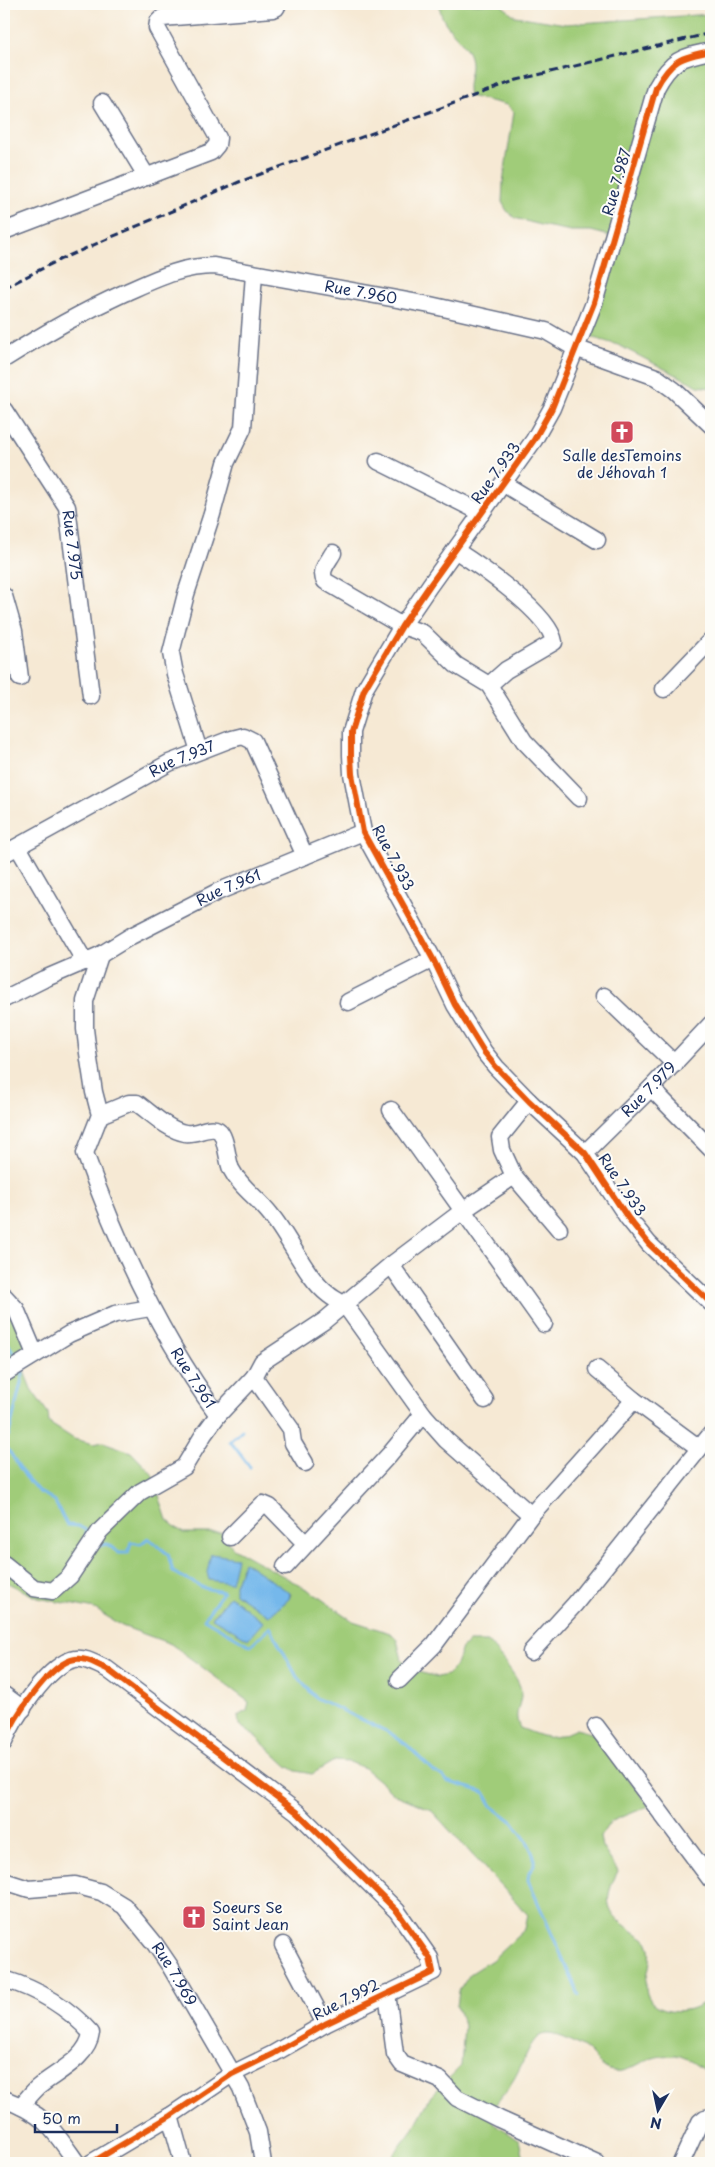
<svg xmlns="http://www.w3.org/2000/svg" width="715" height="2167" font-family="'Playpen Sans',sans-serif">
<rect width="100%" height="100%" fill="#fdfcf7"/>
<filter id="ink" filterUnits="userSpaceOnUse"><feTurbulence type="fractalNoise" baseFrequency=".02" numOctaves="2"/><feDisplacementMap in="SourceGraphic" scale="10" xChannelSelector="R" yChannelSelector="G"/><feConvolveMatrix kernelMatrix="1 2 1 2 8 2 1 2 1" color-interpolation-filters="sRGB"/></filter>
<filter id="wash" filterUnits="userSpaceOnUse"><feTurbulence type="fractalNoise" baseFrequency=".0096" numOctaves="4" result="noise"/><feDisplacementMap in="SourceGraphic" scale="20" xChannelSelector="R" yChannelSelector="G"/><feGaussianBlur stdDeviation="1.12" result="paint"/><feColorMatrix in="noise" values="0 0 0 0 0 0 0 0 0 0 0 0 0 0 0 0 0 1.4 0 .05"/><feComposite in="paint" operator="in"/></filter>
<g filter="url(#wash)">
<rect width="100%" height="100%" fill="#f6e9d4"/>
<g fill="#a0cc79" stroke="#5e7e6c" fill-rule="evenodd">
<path d="M440,4H500L515,16L566,24L711,14V388L698,386L618,345L590,337L589,327L610,236L591,231H571L540,225L515,218L507,211L502,202L503,182L514,112L507,105L469,96C465,82 474,70 470,57C464,37 438,26 440,4Z"/>
<path d="M4,1286L23,1316L32,1351L22,1366L31,1389L48,1413L49,1423L74,1439L94,1444L103,1442L131,1452L152,1474L167,1520L183,1533H222L233,1548L310,1591L353,1621L390,1633L397,1640L402,1660L418,1672L438,1677L447,1675L455,1667L462,1648L469,1642H488C497,1653 520,1678 521,1691C522,1706 512,1713 520,1728C547,1738 548,1742 576,1729L595,1734L649,1806L610,1822L600,1837L602,1847L618,1871C603,1900 604,1912 633,1931C638,1935 646,1938 648,1943C655,1957 645,1974 646,1989C648,2007 670,2013 686,2010C694,2009 703,2003 711,2000V2074C699,2069 688,2056 675,2055C667,2055 652,2057 645,2061C634,2066 626,2073 613,2071C600,2069 594,2054 584,2048C531,2019 537,2038 514,2079C507,2091 497,2102 489,2113L493,2122L519,2140L524,2163H387L412,2131L431,2096L461,2066L464,2026L457,2006L459,1991L470,1974L492,1960L525,1929L528,1915L430,1809L396,1795L364,1768L350,1762L334,1761L312,1774L296,1771L287,1766L256,1737L239,1725L238,1716L247,1711L249,1702L171,1644L122,1626L95,1609L38,1598L4,1581ZM244,1562L291,1594L289,1599L269,1616L235,1585ZM230,1596L263,1622L255,1629L212,1617Z"/>
</g>
<g fill="#75b8eb" stroke="#4874a4">
<polygon points="211,1554 237,1558 231,1583 209,1580 207,1572"/>
<polygon points="244,1562 290,1593 289,1599 269,1616 235,1593 235,1585"/>
<polygon points="230,1596 263,1622 248,1639 212,1618"/>
</g>
<g fill="none" stroke-linecap="round" stroke-linejoin="round">
<g stroke="#75b8eb" stroke-width="3">
<polyline points="4,1336 13,1352 16,1362"/>
<polyline points="21,1369 23,1374 9,1434 4,1443 25,1476 39,1492 51,1498 55,1502 67,1525 78,1526 86,1530 87,1540"/>
<polyline points="242,1430 230,1441 250,1467"/>
<polyline points="98,1546 107,1544 119,1553 128,1553 131,1542 141,1544 148,1538 168,1554 173,1572 204,1588 223,1592 204,1619 251,1646 270,1627 297,1677 316,1698 390,1733 407,1745 433,1771 443,1776 446,1781 484,1792 492,1806 513,1822 528,1843 534,1856 534,1865 529,1872 528,1880 579,1995"/>
</g>
</g>
</g>
<g filter="url(#ink)">
<g fill="none" stroke-linecap="round" stroke-linejoin="round">
<g stroke="#687087" stroke-width="19">
<g id="minor">
<path d="M711,51C681,57 671,60 656,88L594,303L552,408L534,440L430,585L402,626L364,690L351,732V755L352,774L363,832L433,959L455,1005L484,1052L496,1067L529,1101L585,1153L628,1218L649,1244L711,1303"/>
<polyline points="102,103 147,177"/>
<polyline points="4,231 211,152 217,145 218,138 157,28 158,22 162,18 273,9 276,8 278,4"/>
<path id="s1" d="M4,359C43,334 82,312 124,293C154,280 181,266 214,266L430,305L546,331L575,348L656,377L674,390L711,425"/>
<path id="s2" d="M4,410L67,507L91,696"/>
<polyline points="378,461 482,513"/>
<polyline points="504,484 597,540"/>
<path d="M455,550C480,566 550,614 554,642L506,670L489,685"/>
<path d="M333,553C328,562 319,571 325,581L402,626L423,633L456,665L489,685L524,741L579,798"/>
<polyline points="4,596 14,631 20,678"/>
<polyline points="664,689 711,640"/>
<polyline points="199,751 175,674 171,653 186,594 212,514 226,463 243,428 254,274"/>
<polyline points="18,847 85,962"/>
<path id="s3" d="M4,854L169,763L231,739L243,736L253,741L305,856"/>
<path id="s4" d="M100,955L85,1001V1029L88,1053L94,1092L100,1115L85,1153C118,1246 160,1336 218,1415"/>
<polyline points="604,996 675,1064"/>
<path id="s5" d="M4,999L44,979L100,955L131,936L217,892L363,832"/>
<polyline points="348,1002 433,959"/>
<polyline points="651,1088 711,1149"/>
<polyline points="391,1110 544,1324"/>
<path d="M100,1115L129,1103H137C151,1113 168,1130 185,1133C196,1135 209,1125 218,1130C226,1135 227,1160 231,1169C240,1187 259,1199 271,1215C290,1238 306,1278 329,1295C334,1299 340,1302 345,1305L423,1414L446,1440L531,1515"/>
<path id="s6" d="M585,1153L651,1088L711,1024"/>
<polyline points="514,1176 559,1229"/>
<polyline points="391,1265 485,1400"/>
<polyline points="4,1296 16,1309 35,1354"/>
<polyline points="597,1369 634,1400 699,1448"/>
<polyline points="4,1374 69,1334 115,1314 150,1308"/>
<polyline points="254,1377 291,1429 293,1443 305,1463"/>
<polyline points="230,1537 263,1504 270,1507 306,1544"/>
<polyline points="4,1564 34,1588 53,1591 70,1576 100,1531 140,1492 184,1467 204,1434 218,1415 254,1377 262,1362 324,1321 391,1265 464,1210 514,1176 502,1150 500,1137 529,1101"/>
<polyline points="285,1567 389,1455 423,1414"/>
<polyline points="531,1652 575,1604 711,1434"/>
<polyline points="399,1680 434,1645 531,1515 634,1400"/>
<polyline points="4,1695 23,1709"/>
<polyline points="596,1726 711,1880"/>
<path d="M4,1742C13,1719 49,1663 75,1659C86,1657 97,1665 107,1669L297,1812L397,1911L430,1958L433,1972L325,2024L273,2054L232,2074L170,2116L91,2163"/>
<path id="s7" d="M4,1881L29,1889L75,1885L101,1892L124,1906L155,1944L170,1966L241,2088L258,2132L263,2163"/>
<polyline points="283,1945 325,2024"/>
<path d="M4,1979C37,1989 68,2007 91,2033C88,2059 54,2073 37,2088C31,2094 26,2100 21,2106"/>
<polyline points="387,1993 395,2054 402,2064 440,2080 457,2098 499,2119 597,2163"/>
<path d="M4,2099C46,2115 52,2128 77,2163"/>
<polyline points="170,2116 183,2163"/>
<polyline points="681,2163 700,2122 705,2118 711,2117"/>
</g>
</g>
<use href="#minor" stroke="#fff" stroke-width="16"/>
<polyline stroke="#1b2f5e" stroke-width="3" stroke-dasharray="8 4" stroke-linecap="butt" points="4,288 61,259 239,182 517,80 711,33"/>
<g stroke="#fdfcf7" stroke-width="9">
<g id="cycleway">
<path d="M711,51C681,57 671,60 656,88L594,303L552,408L534,440L430,585L402,626L364,690L351,732V755L352,774L363,832L433,959L455,1005L484,1052L496,1067L529,1101L585,1153L628,1218L649,1244L711,1303"/>
<path d="M4,1742C13,1719 49,1663 75,1659C86,1657 97,1665 107,1669L297,1812L397,1911L430,1958L433,1972L325,2024L273,2054L232,2074L170,2116L91,2163"/>
</g>
</g>
<use href="#cycleway" stroke="#e8590c" stroke-width="6"/>
</g>
</g>
<defs>
<g id="church-square" transform="scale(1.25)"><rect x="-9" y="-9" width="18" height="18" rx="4" fill="#d1495b" stroke="#fdfcf7"/><path d="M-1.2-6h2.4v3.5h3.3v2.4h-3.3V6h-2.4V-.1h-3.3v-2.4h3.3Z" fill="#fff"/></g>
</defs>
<g fill-rule="evenodd">
<use href="#church-square" x="622" y="432"/>
<use href="#church-square" x="194" y="1917"/>
</g>
<g text-anchor="middle" stroke-width="4" stroke-linejoin="round" paint-order="stroke">
<g font-size="15" fill="#1b2f5e" stroke="#fdfcf7">
<text transform="translate(617 182) rotate(-74)" y="5">Rue 7.987</text>
<text dy="5" stroke="none"><textPath href="#s1" startOffset="381">Rue 7.960</textPath></text>
<text transform="translate(496 473) rotate(-54)" y="5">Rue 7.933</text>
<text dy="5" stroke="none"><textPath href="#s2" startOffset="154">Rue 7.975</textPath></text>
<text dy="5" stroke="none"><textPath href="#s3" startOffset="202">Rue 7.937</textPath></text>
<text transform="translate(393 858) rotate(62)" y="5">Rue 7.933</text>
<text dy="5" stroke="none"><textPath href="#s5" startOffset="251">Rue 7.961</textPath></text>
<text dy="5" stroke="none"><textPath href="#s6" startOffset="90">Rue 7.979</textPath></text>
<text transform="translate(622 1185) rotate(56)" y="5">Rue 7.933</text>
<text dy="5" stroke="none"><textPath href="#s4" startOffset="455">Rue 7.961</textPath></text>
<text dy="5" stroke="none"><textPath href="#s7" startOffset="211">Rue 7.969</textPath></text>
<text transform="translate(346 2000) rotate(-27)" y="5">Rue 7.992</text>
</g>
<g font-size="15" fill="#1b2f5e" stroke="#fdfcf7">
<text x="622" y="461">Salle desTemoins<tspan x="622" dy="17">de Jéhovah 1</tspan></text>
<text x="212" y="1913" text-anchor="start">Soeurs Se<tspan x="212" dy="17">Saint Jean</tspan></text>
</g>
</g>
<rect width="715" height="2167" fill="none" stroke="#fdfcf7" stroke-width="20"/>
<g transform="translate(658 2110) rotate(189)" stroke="#fdfcf7" stroke-width="4" paint-order="stroke">
<path d="M0-4L9 19L0 12L-9 19Z" fill="#1b2f5e"/>
<text y="-8" font-size="14" font-weight="bold" text-anchor="middle" fill="#1b2f5e">N</text>
</g>
<path d="M35 2124v8h82v-8" fill="none" stroke="#1b2f5e" stroke-width="2.5"/>
<text x="42" y="2124" font-size="15" fill="#1b2f5e" stroke="#fdfcf7" stroke-width="4" paint-order="stroke">50 m</text>
</svg>
